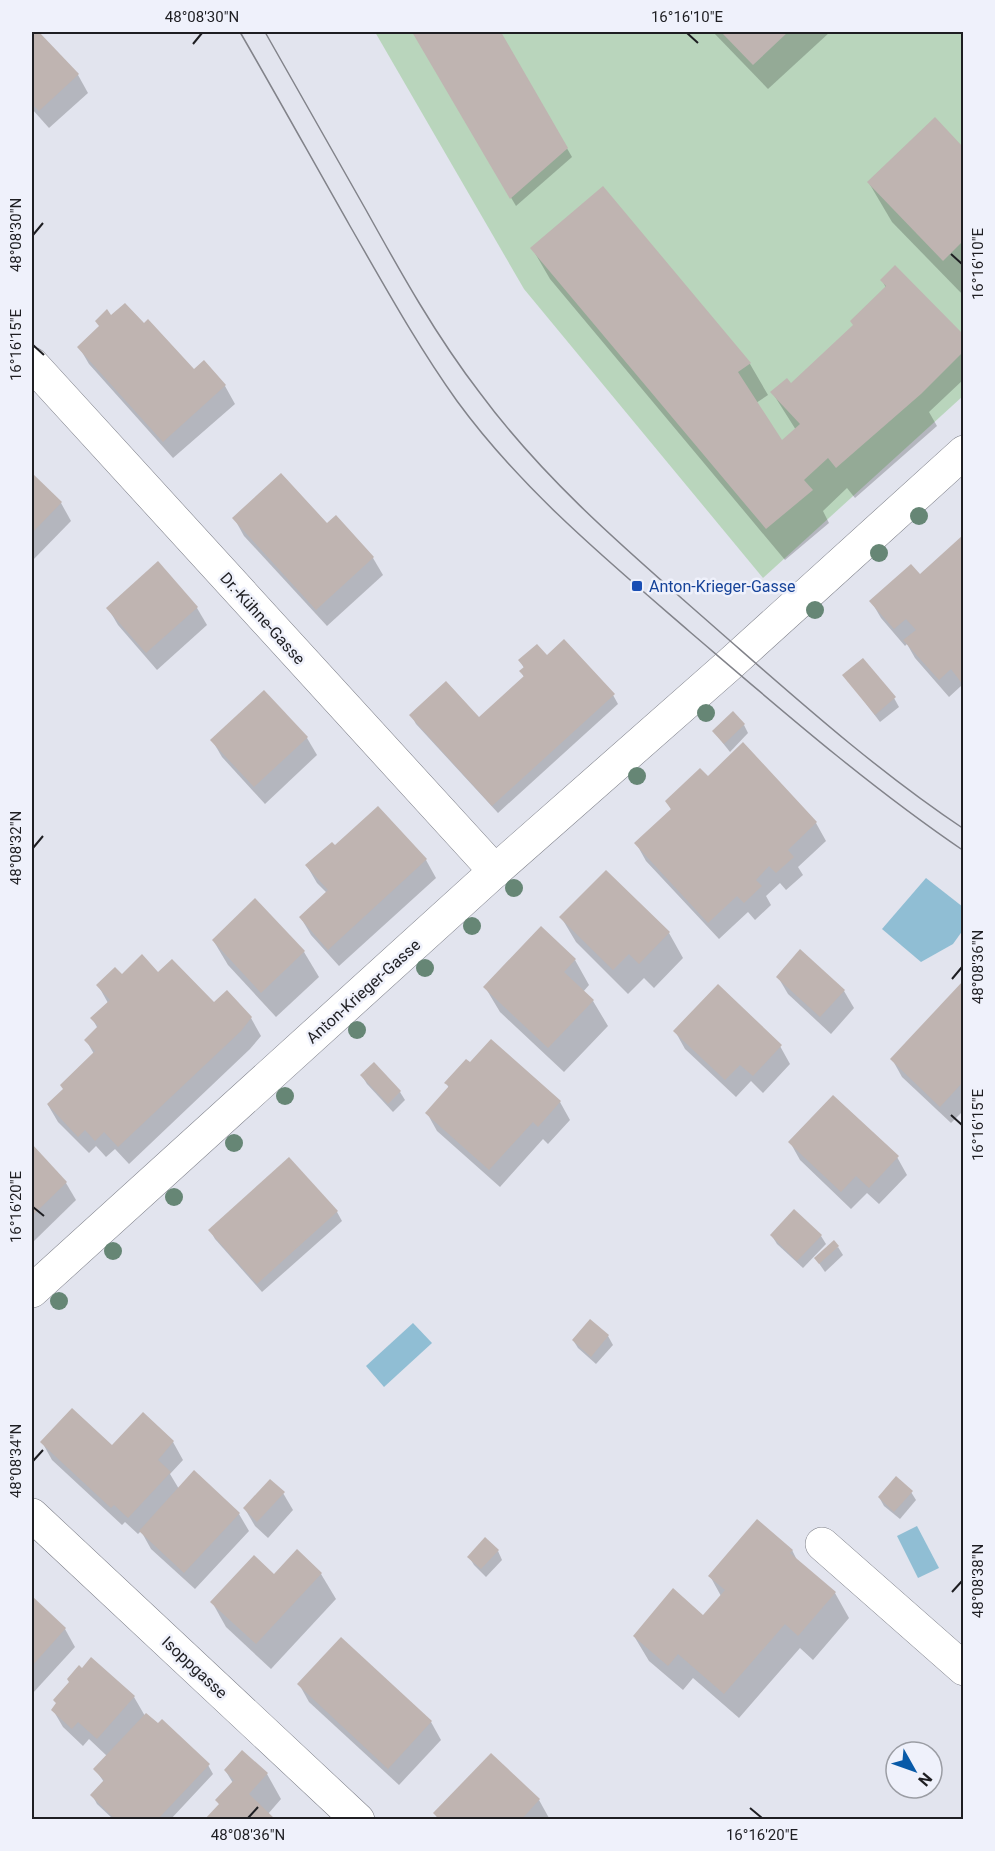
<svg xmlns="http://www.w3.org/2000/svg" width="995" height="1851" font-family="Roboto,sans-serif">
<rect width="100%" height="100%" fill="#e2e4ee"/>
<polygon fill="#b9d5bc" points="375,32 963,32 963,396 763,578 524,289"/>
<g fill="#90bed4">
<polygon points="926,878 963,907 963,930 953,944 921,962 882,929"/>
<polygon points="413,1323 432,1343 384,1387 366,1366"/>
<polygon points="917,1526 939,1568 918,1578 897,1536"/>
</g>
<g fill="#0003">
<polygon points="32,32 37,32 78,75 88,93 49,128 32,109"/>
<polygon points="413,32 500,32 572,157 516,206"/>
<polygon points="713,32 830,32 768,89"/>
<polygon points="935,119 964,149 964,296 892,222 869,183"/>
<polygon points="603,188 750,364 768,395 756,403 781,442 796,430 772,392 791,385 854,326 886,288 882,280 895,267 964,336 964,379 929,412 937,426 855,498 847,488 823,511 829,523 785,560 550,279 532,248"/>
<polygon points="111,317 143,325 194,371 204,362 225,386 235,404 173,458 89,364 79,347"/>
<polygon points="32,475 61,503 71,521 32,561"/>
<polygon points="234,518 327,526 373,558 383,575 327,626 244,536"/>
<polygon points="964,537 964,688 961,686 949,697 915,658 907,644 905,646 881,618 871,601 923,581 921,574"/>
<polygon points="108,608 197,608 207,625 157,670 118,625"/>
<polygon points="547,657 613,695 618,704 498,813 416,724 411,715 479,719 524,677 521,672 524,668 520,661"/>
<polygon points="844,675 894,698 899,707 880,722"/>
<polygon points="264,692 307,738 317,755 265,804 222,757 212,740"/>
<polygon points="744,725 748,733 730,752 714,732"/>
<polygon points="743,744 816,823 826,841 798,867 803,875 786,890 780,883 766,896 771,905 755,920 748,912 719,939 646,861 636,843 672,811 667,802 708,778"/>
<polygon points="378,808 426,860 436,878 339,966 311,935 301,918 327,893 317,883 307,866 335,847"/>
<polygon points="255,900 304,952 319,977 276,1017 228,965 213,940"/>
<polygon points="561,917 669,933 683,958 654,988 644,978 628,994 576,942"/>
<polygon points="575,960 589,985 583,992 593,1001 608,1026 564,1072 500,1012 485,987"/>
<polygon points="158,974 214,1004 251,1018 261,1036 250,1049 129,1164 115,1149 106,1157 96,1146 89,1153 58,1122 48,1105 64,1090 94,1054 86,1040 98,1029 92,1018 108,1003 98,985 122,976"/>
<polygon points="778,977 844,991 854,1008 831,1034 788,994"/>
<polygon points="964,984 964,1110 951,1123 902,1077 892,1059"/>
<polygon points="675,1031 780,1046 790,1064 763,1093 751,1081 736,1097 685,1049"/>
<polygon points="492,1041 560,1102 570,1120 548,1144 543,1139 500,1187 437,1131 427,1113 449,1088 446,1083 470,1064"/>
<polygon points="374,1064 400,1092 405,1100 393,1112 367,1084 362,1076"/>
<polygon points="790,1142 897,1157 907,1175 879,1204 867,1193 851,1209 800,1160"/>
<polygon points="32,1146 66,1183 76,1200 32,1243"/>
<polygon points="289,1159 337,1212 342,1221 262,1292 215,1239 210,1230"/>
<polygon points="772,1236 821,1236 826,1244 803,1268 777,1244"/>
<polygon points="838,1247 843,1255 825,1272 816,1259"/>
<polygon points="590,1321 608,1336 613,1345 596,1364 578,1348 573,1340"/>
<polygon points="42,1442 112,1447 173,1442 183,1460 170,1474 179,1489 239,1514 249,1531 195,1589 151,1549 141,1531 138,1534 125,1522 122,1525 52,1460"/>
<polygon points="911,1492 916,1500 900,1519 884,1506 879,1497"/>
<polygon points="283,1493 293,1510 268,1538 255,1526 245,1509"/>
<polygon points="792,1550 798,1562 835,1593 849,1618 813,1660 800,1648 739,1718 693,1678 683,1690 649,1661 634,1636 703,1617 721,1596 710,1576"/>
<polygon points="498,1551 502,1560 486,1577 474,1565 469,1557"/>
<polygon points="321,1574 336,1599 271,1669 226,1627 212,1602 274,1576"/>
<polygon points="32,1598 65,1629 75,1647 32,1694"/>
<polygon points="91,1659 134,1697 145,1716 208,1765 213,1774 170,1820 114,1820 97,1804 92,1795 104,1782 95,1769 107,1756 89,1739 83,1746 63,1727 53,1710"/>
<polygon points="299,1684 431,1722 441,1740 399,1785 309,1702"/>
<polygon points="225,1770 267,1774 281,1799 268,1814 220,1806 217,1800 233,1783"/>
<polygon points="539,1800 549,1818 547,1820 439,1820 435,1814"/>
</g>
<g fill="#bfb4b1">
<polygon points="32,32 39,32 79,74 39,111 32,104"/>
<polygon points="412,32 501,32 568,148 510,199"/>
<polygon points="721,32 788,32 753,65"/>
<polygon points="935,117 963,147 963,241 943,261 867,182"/>
<polygon points="603,186 751,363 738,372 782,440 800,424 770,392 787,378 791,383 853,325 850,321 886,286 880,280 895,265 963,334 963,352 921,394 836,468 828,458 804,480 813,490 766,529 530,248"/>
<polygon points="125,303 144,323 148,319 194,369 204,360 226,385 163,442 77,347 99,326 95,321 107,309 111,315"/>
<polygon points="32,473 62,502 32,533"/>
<polygon points="281,473 327,523 336,515 374,557 316,610 232,518"/>
<polygon points="963,535 963,685 951,669 939,680 903,640 916,630 906,619 894,629 869,601 911,564 920,574"/>
<polygon points="158,561 198,607 146,653 106,608"/>
<polygon points="564,639 615,694 492,806 409,715 446,681 479,717 524,676 519,671 524,667 518,660 537,644 547,655"/>
<polygon points="863,658 896,697 875,715 842,675"/>
<polygon points="264,690 308,737 254,787 210,740"/>
<polygon points="733,711 745,724 724,744 712,731"/>
<polygon points="743,742 817,822 788,850 794,857 776,873 769,866 756,880 762,886 744,903 737,896 708,923 634,843 671,809 665,801 700,768 708,776"/>
<polygon points="378,806 427,859 328,950 299,917 328,890 305,865 332,842 335,845"/>
<polygon points="606,870 670,932 639,964 629,954 613,970 559,917"/>
<polygon points="255,898 305,951 261,993 212,940"/>
<polygon points="541,926 576,959 564,972 594,1000 548,1048 483,987"/>
<polygon points="800,949 845,990 820,1017 776,977"/>
<polygon points="142,954 158,972 172,959 214,1002 227,990 252,1017 241,1031 118,1147 104,1132 95,1141 85,1130 78,1137 47,1104 63,1089 60,1085 95,1051 84,1040 98,1026 90,1018 110,1000 96,985 115,967 122,974"/>
<polygon points="963,981 963,1082 940,1107 890,1059"/>
<polygon points="718,984 782,1045 753,1076 740,1065 725,1080 673,1031"/>
<polygon points="491,1039 561,1101 538,1127 533,1122 489,1170 425,1113 449,1086 444,1083 466,1059 470,1062"/>
<polygon points="374,1062 401,1091 388,1104 360,1075"/>
<polygon points="833,1095 899,1156 869,1188 856,1176 841,1192 788,1142"/>
<polygon points="32,1144 67,1182 32,1216"/>
<polygon points="289,1157 338,1211 257,1284 208,1230"/>
<polygon points="794,1209 822,1235 797,1261 770,1235"/>
<polygon points="834,1240 839,1246 819,1264 814,1258"/>
<polygon points="590,1319 609,1335 591,1357 572,1340"/>
<polygon points="72,1408 112,1445 143,1412 174,1441 158,1460 171,1472 128,1518 114,1505 111,1508 40,1442"/>
<polygon points="194,1470 240,1513 184,1573 139,1531"/>
<polygon points="896,1476 913,1491 894,1512 878,1497"/>
<polygon points="270,1479 285,1492 257,1522 243,1508"/>
<polygon points="757,1519 793,1550 790,1553 836,1592 798,1636 785,1624 724,1694 678,1654 668,1666 633,1636 673,1588 703,1615 725,1590 708,1576"/>
<polygon points="485,1537 499,1550 481,1569 467,1557"/>
<polygon points="297,1549 322,1573 256,1644 210,1602 254,1555 274,1574"/>
<polygon points="32,1596 66,1628 32,1666"/>
<polygon points="341,1637 432,1721 388,1769 297,1684"/>
<polygon points="91,1657 135,1696 97,1739 78,1722 72,1729 51,1710 56,1703 53,1700 69,1682 67,1679 79,1665 82,1668"/>
<polygon points="146,1713 158,1723 162,1719 210,1764 157,1820 116,1820 90,1795 104,1780 93,1769"/>
<polygon points="242,1750 268,1773 249,1794 276,1820 204,1820 219,1804 215,1800 234,1780 224,1770"/>
<polygon points="491,1753 540,1799 521,1820 440,1820 433,1813"/>
</g>
<g fill="none" stroke-linecap="round" stroke-linejoin="round">
<g stroke="#7b7d86" stroke-width="34">
<g id="minor">
<polyline points="32,364 495,871"/>
<polyline points="32,1291 495,871 729,665 964,452"/>
<polyline points="32,1515 358,1820"/>
<polyline points="822,1544 964,1669"/>
</g>
</g>
<use href="#minor" stroke="#fff" stroke-width="33"/>
<g stroke="#82838a" stroke-width="1.5">
<path d="M240,32C277,96 313,161 350,226C384,285 417,345 457,401C522,490 608,561 690,632C779,708 867,785 964,851"/>
<path d="M265,32C299,91 332,151 366,210C401,273 436,336 480,393C548,485 635,557 720,632C799,701 877,771 964,829"/>
</g>
</g>
<g fill="#668675">
<circle cx="919" cy="516" r="9"/>
<circle cx="879" cy="553" r="9"/>
<circle cx="815" cy="610" r="9"/>
<circle cx="706" cy="713" r="9"/>
<circle cx="637" cy="776" r="9"/>
<circle cx="514" cy="888" r="9"/>
<circle cx="472" cy="926" r="9"/>
<circle cx="425" cy="968" r="9"/>
<circle cx="357" cy="1030" r="9"/>
<circle cx="285" cy="1096" r="9"/>
<circle cx="234" cy="1143" r="9"/>
<circle cx="174" cy="1197" r="9"/>
<circle cx="113" cy="1251" r="9"/>
<circle cx="59" cy="1301" r="9"/>
</g>
<path fill="none" stroke="#1e1e22" stroke-width="2" d="M687,33L698,43M193,44L202,33M33,235L43,223M951,254L962,264M33,345L44,355M33,848L43,836M952,979L962,967M951,1115L962,1125M33,1207L44,1216M33,1461L43,1450M952,1592L962,1581M750,1808L762,1818M248,1818L258,1807"/>
<rect fill="#1a4fb4" stroke="#eff1fb" stroke-width="2" x="631" y="580" width="12" height="12" rx="3"/>
<g text-anchor="middle" stroke-width="5" stroke-linejoin="round" paint-order="stroke">
<g font-size="16" fill="#164399" stroke="#eff1fb" text-anchor="start">
<text x="649" y="592">Anton-Krieger-Gasse</text>
</g>
<g font-size="16" fill="#1e1e22" stroke="#eff1fb">
<text transform="translate(263 618) rotate(48)" y="6">Dr.-Kühne-Gasse</text>
<text transform="translate(363 991) rotate(-42)" y="6">Anton-Krieger-Gasse</text>
<text transform="translate(195 1667) rotate(43)" y="6">Isoppgasse</text>
</g>
</g>
<rect width="995" height="1851" fill="none" stroke="#eff1fb" stroke-width="66"/>
<g transform="translate(914 1770) rotate(130)"><circle r="28" fill="#eff1fb" stroke="#9b9da4" stroke-width="1.5"/>
<path d="M0-4.5L10 22L0 15L-10 22Z" fill="#085aa8"/>
<text y="-9" font-size="16" font-weight="bold" text-anchor="middle" fill="#1e1e22">N</text>
</g>
<rect x="33" y="33" width="929" height="1785" fill="none" stroke="#1e1e22" stroke-width="2"/>
<g font-size="15" text-anchor="middle" fill="#1e1e22">
<text x="202" y="22">48°08'30"N</text>
<text x="687" y="22">16°16'10"E</text>
<text transform="translate(16 235) rotate(-90)" y="5">48°08'30"N</text>
<text transform="translate(978 264) rotate(-90)" y="5">16°16'10"E</text>
<text transform="translate(16 345) rotate(-90)" y="5">16°16'15"E</text>
<text transform="translate(16 848) rotate(-90)" y="5">48°08'32"N</text>
<text transform="translate(978 967) rotate(-90)" y="5">48°08'36"N</text>
<text transform="translate(978 1125) rotate(-90)" y="5">16°16'15"E</text>
<text transform="translate(16 1207) rotate(-90)" y="5">16°16'20"E</text>
<text transform="translate(16 1461) rotate(-90)" y="5">48°08'34"N</text>
<text transform="translate(978 1581) rotate(-90)" y="5">48°08'38"N</text>
<text x="248" y="1840">48°08'36"N</text>
<text x="762" y="1840">16°16'20"E</text>
</g>
</svg>
